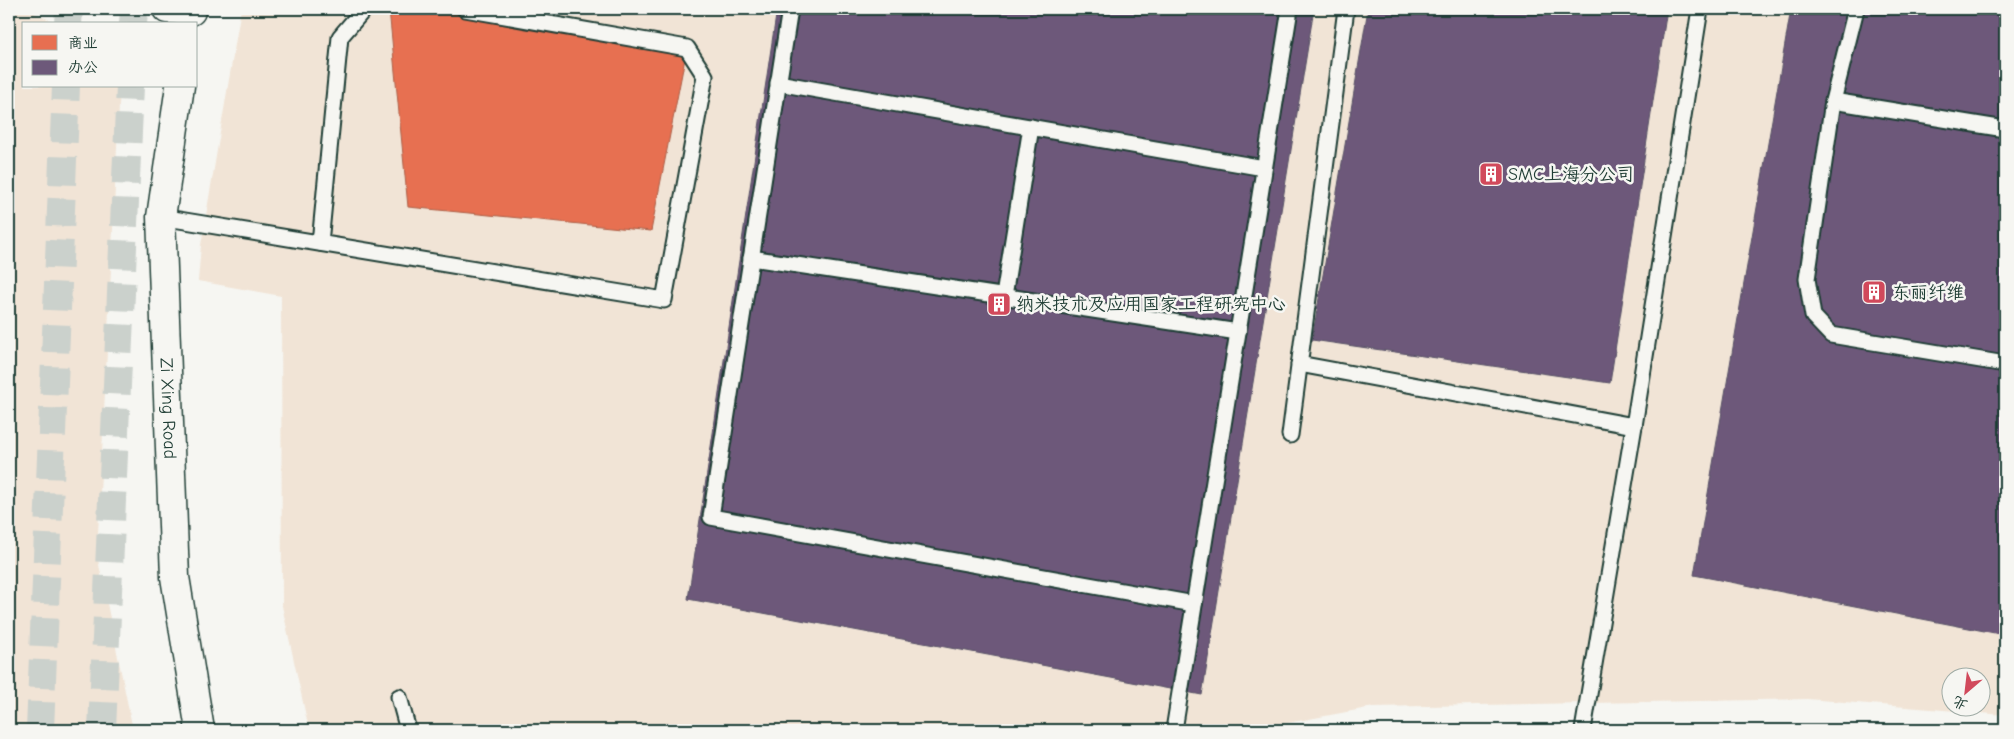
<svg xmlns="http://www.w3.org/2000/svg" width="2014" height="739" font-family="'Comic Neue','LXGW WenKai TC',sans-serif">
<rect width="100%" height="100%" fill="#f6f6f2"/>
<filter id="ink" filterUnits="userSpaceOnUse"><feTurbulence type="fractalNoise" baseFrequency=".02" numOctaves="2"/><feDisplacementMap in="SourceGraphic" scale="10" xChannelSelector="R" yChannelSelector="G"/><feConvolveMatrix kernelMatrix="1 2 1 2 8 2 1 2 1" color-interpolation-filters="sRGB"/></filter>
<g filter="url(#ink)">
<g fill="#f1e4d6" fill-rule="evenodd">
<polygon points="9,9 25,9 59,24 24,24 24,86 120,86 97,555 133,730 9,730"/>
<path d="M241,9H2005V715L1807,699L1373,707L1250,730H309L282,606L281,296L198,281L201,245ZM1952,676H1982V706H1952Z"/>
</g>
<g fill="#e76f51" stroke="#ab6048">
<polygon points="389,9 465,9 687,48 651,231 408,207"/>
<polygon points="822,9 1201,9 1195,110 823,56"/>
<polygon points="1934,9 2005,9 2005,37 1931,25"/>
<polygon points="813,106 998,155 990,245 848,197 802,189"/>
<polygon points="786,292 1162,381 1133,510 760,488"/>
<polygon points="1885,383 2005,406 2005,475 1893,453"/>
<polygon points="941,571 1130,599 1123,643 936,624"/>
</g>
<g fill="#6d597a" stroke="#565165">
<polygon points="777,9 1314,9 1202,695 688,599"/>
<polygon points="1368,9 1667,9 1610,383 1312,340"/>
<polygon points="1791,9 2005,9 2005,635 1694,575"/>
</g>
<g fill="none" stroke-linecap="round" stroke-linejoin="round">
<g stroke="#cbd1cc" stroke-width="28" stroke-dasharray="28 14" stroke-linecap="butt">
<polyline points="68,24 69,9"/>
<polyline points="133,24 134,9"/>
<polyline points="40,730 66,86"/>
<polyline points="102,730 130,86"/>
</g>
<g stroke="#1f3d34" stroke-width="19">
<g id="service">
<polyline points="790,9 711,517 1194,604"/>
<polyline points="1856,9 1833,101 1807,279 1813,316 1831,335 2005,364"/>
<polyline points="778,83 1264,168"/>
<polyline points="1833,101 2005,129"/>
<polyline points="161,217 664,300 705,76 687,48 465,9"/>
<polyline points="320,243 340,37 364,9"/>
<polyline points="751,258 1238,332"/>
<polyline points="1004,296 1031,127"/>
<polyline points="1299,364 1634,426"/>
<polyline points="1290,435 1346,9"/>
<polyline points="399,697 408,730"/>
<polyline points="1174,730 1290,9"/>
<polyline points="1583,730 1634,426 1700,9"/>
</g>
</g>
<g stroke="#1f3d34" stroke-width="31">
<g id="tertiary">
<polyline points="167,9 191,11"/>
<path id="s1" d="M180,86L161,217L175,577L200,730"/>
</g>
</g>
<use href="#service" stroke="#f6f6f2" stroke-width="15"/>
<use href="#tertiary" stroke="#f6f6f2" stroke-width="28"/>
</g>
</g>
<defs>
<g id="building-square" transform="scale(1.25)"><rect x="-9" y="-9" width="18" height="18" rx="4" fill="#d1495b" stroke="#f6f6f2"/><path d="M-4-6H4V6H1V3H-1V6H-4ZM-2.5-4.3h1.7v1.8h-1.7ZM.8-4.3h1.7v1.8H.8ZM-2.5-1h1.7V.8h-1.7ZM.8-1h1.7V.8H.8Z" fill="#fff"/></g>
</defs>
<g fill-rule="evenodd">
<use href="#building-square" x="1491" y="174"/>
<use href="#building-square" x="1874" y="292"/>
<use href="#building-square" x="999" y="304"/>
</g>
<g text-anchor="middle" stroke-width="5" stroke-linejoin="round" paint-order="stroke">
<g font-size="18" fill="#1f3d34" stroke="#f6f6f2" text-anchor="start">
<text x="1508" y="180">SMC上海分公司</text>
<text x="1892" y="298">东丽纤维</text>
<text x="1016" y="310">纳米技术及应用国家工程研究中心</text>
</g>
<g font-size="18" fill="#1f3d34" stroke="#f6f6f2">
<text dy="6" stroke="none"><textPath href="#s1" startOffset="324">Zi Xing Road</textPath></text>
</g>
</g>
<rect width="2014" height="739" fill="none" stroke="#f6f6f2" stroke-width="30"/>
<rect x="15" y="15" width="1984" height="709" fill="none" stroke="#1f3d34" stroke-width="2" filter="url(#ink)"/>
<rect x="22" y="22" width="175" height="65" fill="#f6f6f2" stroke="#a0aca6"/>
<rect x="32" y="35" width="25" height="15" fill="#e76f51" stroke="#a0aca6"/>
<text x="68" y="48" font-size="15" fill="#1f3d34">商业</text>
<rect x="32" y="60" width="25" height="15" fill="#6d597a" stroke="#a0aca6"/>
<text x="68" y="72" font-size="15" fill="#1f3d34">办公</text>
<g transform="translate(1966 692) rotate(208)"><circle r="24" fill="#f6f6f2" stroke="#a0aca6"/>
<path d="M0-4L9 19L0 12L-9 19Z" fill="#d1495b"/>
<text y="-8" font-size="14" font-weight="bold" text-anchor="middle" fill="#1f3d34">北</text>
</g>
</svg>
